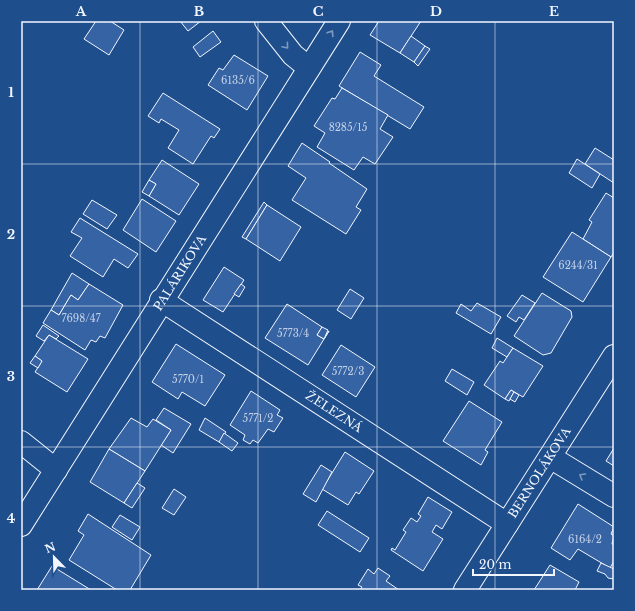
<svg xmlns="http://www.w3.org/2000/svg" width="635" height="611" font-family="'Libre Baskerville',serif">
<rect width="100%" height="100%" fill="#1f4e8c"/>
<g fill="#3563a3" stroke="#f2f6ff">
<polygon points="96,21 110,21 124,30 109,55 84,39"/>
<polygon points="180,21 201,21 188,31"/>
<polygon points="379,21 421,21 400,53 370,35"/>
<polygon points="213,31 221,42 200,57 193,47"/>
<polygon points="411,36 425,46 414,62 400,53"/>
<polygon points="425,46 430,49 418,66 414,62"/>
<polygon points="360,52 381,65 374,76 424,107 410,129 339,86"/>
<polygon points="234,55 268,76 247,110 208,85 219,68 223,70"/>
<polygon points="342,88 388,115 380,129 393,137 375,164 363,157 354,170 317,147 325,133 314,126 332,98 335,99"/>
<polygon points="163,93 220,129 214,138 211,136 193,164 168,148 179,130 161,119 159,123 148,116"/>
<polygon points="302,143 330,162 329,163 367,189 356,207 361,210 346,234 292,200 306,178 288,166"/>
<polygon points="595,148 614,160 614,183 585,164"/>
<polygon points="577,159 600,174 592,188 569,173"/>
<polygon points="162,160 199,184 179,215 149,196 156,184 149,180"/>
<polygon points="149,180 156,184 149,196 142,192"/>
<polygon points="606,193 614,198 614,252 611,257 583,239 592,222 589,220"/>
<polygon points="142,199 176,221 156,252 123,230"/>
<polygon points="92,200 117,215 107,229 83,214"/>
<polygon points="264,202 267,205 246,239 242,237"/>
<polygon points="267,205 301,227 280,261 246,239"/>
<polygon points="80,218 138,254 128,268 114,259 103,277 70,256 82,238 71,232"/>
<polygon points="572,232 611,257 583,302 543,277"/>
<polygon points="224,267 244,280 223,312 203,300"/>
<polygon points="72,273 89,284 78,300 71,295 59,315 51,310"/>
<polygon points="89,284 123,305 105,338 100,336 96,342 91,340 85,350 43,323 51,310 59,315 71,295 78,300"/>
<polygon points="241,284 245,287 239,297 234,294"/>
<polygon points="350,289 364,298 351,319 337,310"/>
<polygon points="542,293 571,311 572,317 551,353 543,355 514,336"/>
<polygon points="522,295 535,303 524,320 519,317 516,322 507,316"/>
<polygon points="477,303 501,317 491,334 456,313 461,304 471,311"/>
<polygon points="287,304 322,327 317,335 324,339 329,331 308,365 265,338"/>
<polygon points="43,325 59,336 56,339 49,335 44,341 36,336"/>
<polygon points="322,327 328,330 324,339 317,335"/>
<polygon points="49,335 88,359 67,392 35,372 42,361 35,356"/>
<polygon points="497,338 513,348 507,357 492,348"/>
<polygon points="176,344 225,375 205,406 182,392 178,399 152,382"/>
<polygon points="341,345 375,367 356,397 322,375"/>
<polygon points="513,348 543,366 523,397 511,390 505,399 484,385 500,361 503,363"/>
<polygon points="35,356 42,361 38,368 30,363"/>
<polygon points="452,369 474,382 467,395 445,381"/>
<polygon points="511,390 514,392 509,401 505,399"/>
<polygon points="251,391 280,410 277,415 283,418 274,432 268,429 258,443 253,440 250,444 243,440 245,435 230,425"/>
<polygon points="514,392 519,395 515,402 510,399"/>
<polygon points="469,401 502,422 485,450 488,452 481,465 443,441"/>
<polygon points="164,408 191,424 173,453 161,445 171,430 156,420"/>
<polygon points="131,418 147,427 153,419 171,430 145,471 109,449"/>
<polygon points="205,418 226,432 219,442 199,430"/>
<polygon points="224,433 238,443 232,451 219,442"/>
<polygon points="614,448 614,466 606,461"/>
<polygon points="109,449 145,471 124,503 90,482"/>
<polygon points="345,452 374,471 359,494 356,492 348,505 322,489"/>
<polygon points="321,465 332,472 316,502 303,494"/>
<polygon points="137,483 145,488 132,508 124,503"/>
<polygon points="174,489 186,497 174,515 162,508"/>
<polygon points="428,497 452,512 442,529 436,525 432,532 443,539 423,571 391,550 392,548 395,550 406,532 403,530 411,518 417,522 421,516 418,514"/>
<polygon points="578,504 614,527 611,534 614,536 612,544 614,545 614,561 610,568 578,549 570,560 551,548"/>
<polygon points="327,511 369,538 360,552 318,525"/>
<polygon points="88,514 151,555 130,590 117,590 69,560 84,535 78,531"/>
<polygon points="120,515 140,527 132,540 112,527"/>
<polygon points="601,563 614,569 614,579 608,578 605,574 597,571"/>
<polygon points="550,565 579,582 575,590 534,590"/>
<polygon points="52,566 91,590 37,590"/>
<polygon points="378,568 390,576 386,581 399,590 360,590 362,587 358,585 368,569 374,574"/>
</g>
<g fill="none" stroke-linecap="round" stroke-linejoin="round">
<g stroke="#f2f6ff" stroke-width="24">
<g id="minor">
<polyline points="266,21 293,55 309,68"/>
<path id="s1" d="M161,300L507,524"/>
<polyline points="21,442 56,470"/>
<polyline points="550,457 614,496"/>
<path id="s2" d="M21,525L339,21"/>
<path id="s3" d="M465,590L614,356"/>
</g>
</g>
<use href="#minor" stroke="#1f4e8c" stroke-width="22"/>
</g>
<defs><path id="oneway-chevron" d="M-2-3.5L2.5 0L-2 3.5" fill="none" stroke-width="1.6" stroke-linecap="round" stroke-linejoin="round"/></defs>
<g stroke="#7e9ac0">
<use href="#oneway-chevron" transform="translate(331 33) rotate(-58)"/>
<use href="#oneway-chevron" transform="translate(286 46) rotate(50)"/>
<use href="#oneway-chevron" transform="translate(582 476) rotate(-149)"/>
</g>
<path fill="none" stroke="#f2f6ff" stroke-width="1" stroke-opacity="0.55" d="M140,21V590M258,21V590M377,21V590M495,21V590M21,164H614M21,306H614M21,447H614"/>
<g text-anchor="middle" stroke-width="3" stroke-linejoin="round" paint-order="stroke">
<g font-size="10" fill="#c3d1e8">
<text x="238" y="84">6135/6</text>
<text x="348" y="131">8285/15</text>
<text x="578" y="269">6244/31</text>
<text x="81" y="322">7698/47</text>
<text x="293" y="337">5773/4</text>
<text x="348" y="375">5772/3</text>
<text x="188" y="383">5770/1</text>
<text x="258" y="422">5771/2</text>
<text x="585" y="543">6164/2</text>
</g>
<g font-size="12" fill="#f2f6ff" stroke="#1f4e8c">
<text dy="4" stroke="none"><textPath href="#s2" startOffset="298">PALÁRIKOVA</textPath></text>
<text dy="4" stroke="none"><textPath href="#s1" startOffset="206">ŽELEZNÁ</textPath></text>
<text dy="4" stroke="none"><textPath href="#s3" startOffset="139">BERNOLÁKOVA</textPath></text>
</g>
</g>
<rect width="635" height="611" fill="none" stroke="#1f4e8c" stroke-width="44"/>
<g transform="translate(54 557) rotate(337)" stroke="#1f4e8c" stroke-width="3" paint-order="stroke">
<path d="M0-3L7 15L0 10L-7 15Z" fill="#f2f6ff"/>
<text y="-6" font-size="11" font-weight="bold" text-anchor="middle" fill="#f2f6ff">N</text>
</g>
<path d="M473 569v6h81v-6" fill="none" stroke="#f2f6ff" stroke-width="2"/>
<text x="479" y="569" font-size="12" fill="#f2f6ff" stroke="#1f4e8c" stroke-width="3" paint-order="stroke">20 m</text>
<rect x="22" y="22" width="591" height="567" fill="none" stroke="#f2f6ff" stroke-width="1.5"/>
<g font-size="13" text-anchor="middle" font-weight="bold" fill="#f2f6ff">
<text x="81" y="16">A</text>
<text x="199" y="16">B</text>
<text x="318" y="16">C</text>
<text x="436" y="16">D</text>
<text x="554" y="16">E</text>
<text x="11" y="97">1</text>
<text x="11" y="239">2</text>
<text x="11" y="381">3</text>
<text x="11" y="523">4</text>
</g>
</svg>
